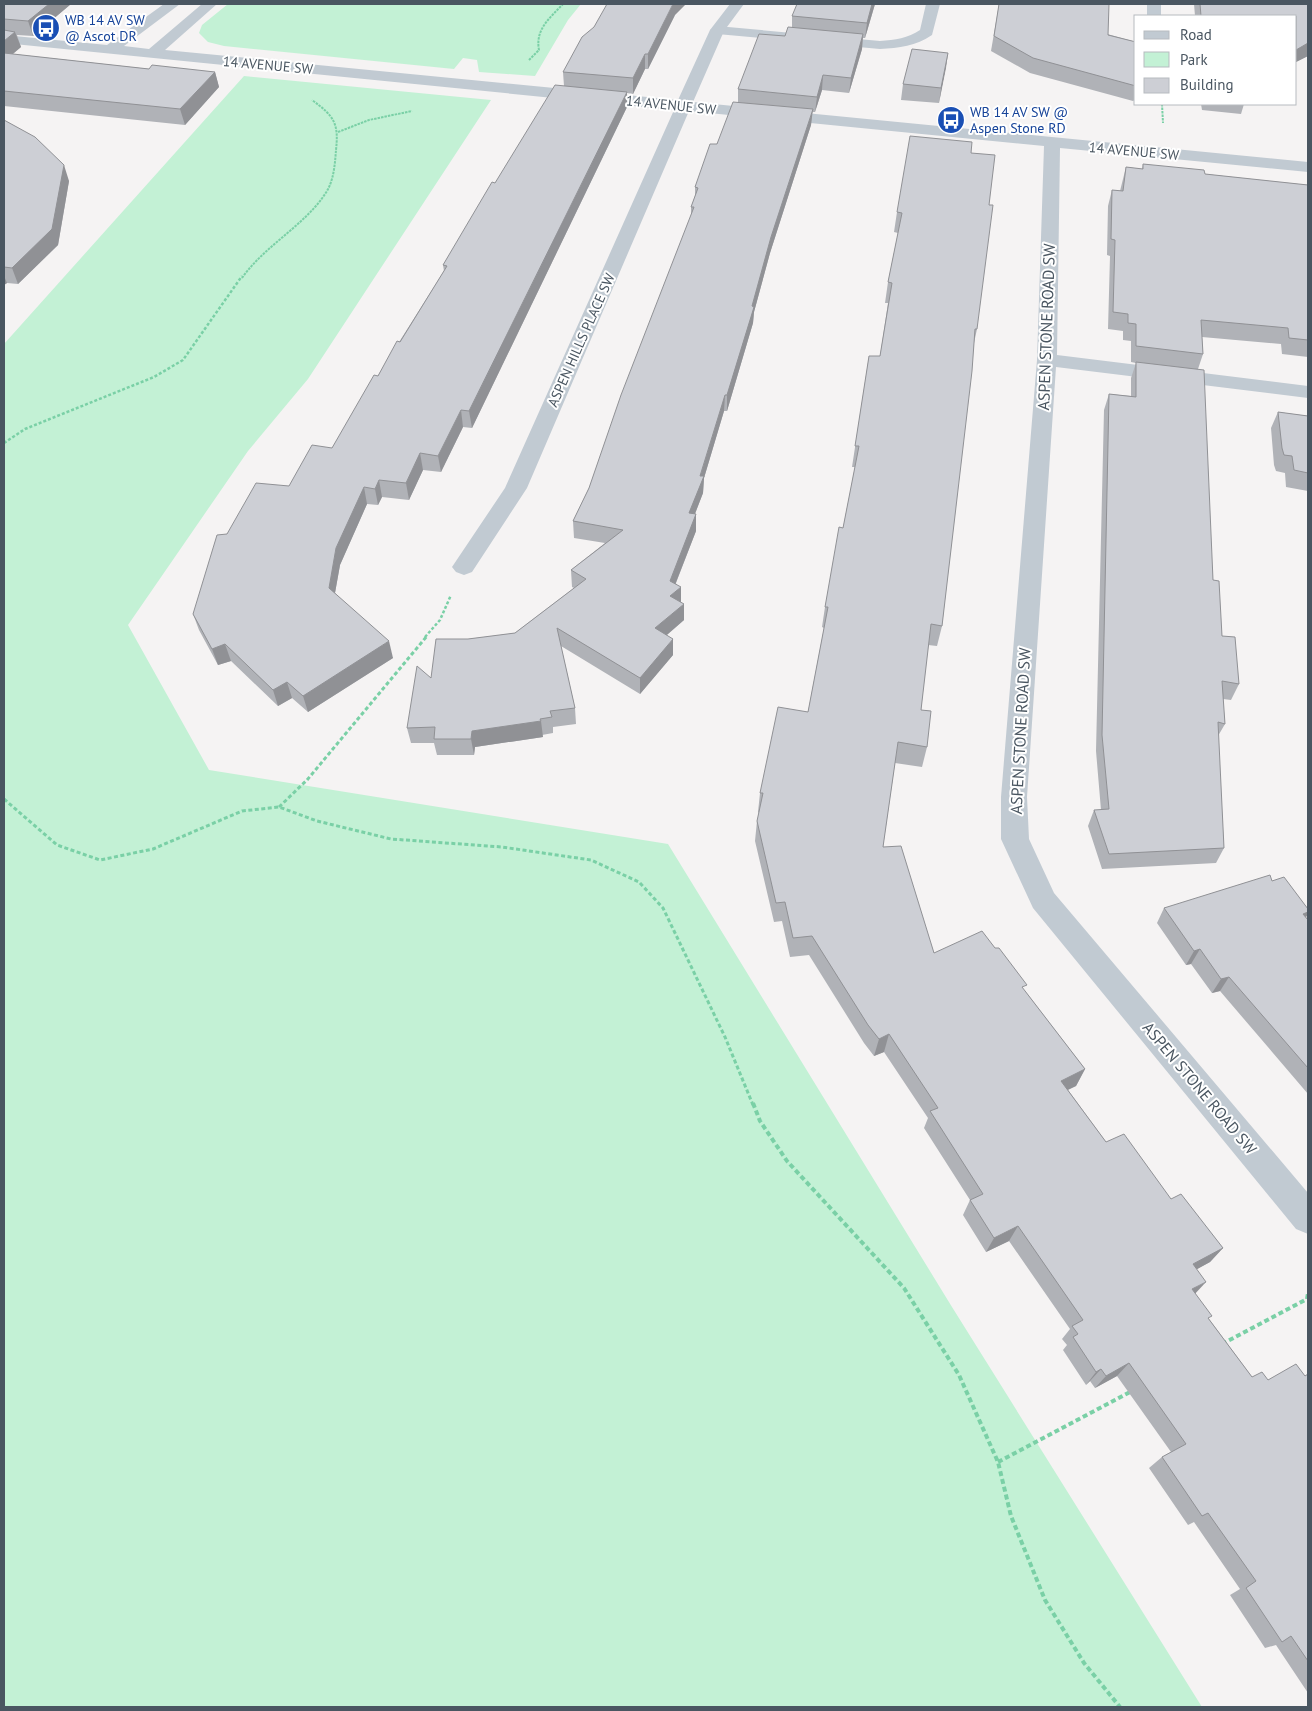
<svg xmlns="http://www.w3.org/2000/svg" width="1312" height="1711" font-family="'PT Sans',sans-serif">
<rect width="100%" height="100%" fill="#f5f3f3"/>
<g fill="#c3f1d5">
<polygon points="228,4 581,4 568,20 535,76 479,72 477,60 463,58 454,69 224,46 208,42 199,33 202,25"/>
<polygon points="244,76 491,100 308,379 248,451 128,625 209,770 668,844 952,1307 1202,1707 4,1707 4,344"/>
</g>
<g fill="none" stroke-linecap="round" stroke-linejoin="round">
<g stroke="#7ad0a6" stroke-width="2" stroke-dasharray="2.5 1" stroke-linecap="butt">
<path d="M529,60L539,50C535,29 550,18 563,4"/>
<polyline points="1162,104 1163,123"/>
<polyline points="338,132 369,120 412,111"/>
<path d="M242,278C265,245 306,225 327,191C334,179 335,163 336,150C339,123 334,116 312,100"/>
</g>
<g stroke="#7ad0a6" stroke-width="2.5" stroke-dasharray="3 2" stroke-linecap="butt">
<polyline points="4,443 25,429 154,377 183,360 242,276"/>
<polyline points="425,637 440,620 451,595"/>
</g>
<g stroke="#7ad0a6" stroke-width="3" stroke-dasharray="4 2.5" stroke-linecap="butt">
<polyline points="4,799 57,845 100,860 153,849 242,811 279,807 317,821 391,839 502,847 591,860 639,882 663,908 725,1037 753,1105"/>
<polyline points="279,807 307,780 427,636"/>
</g>
<g stroke="#7ad0a6" stroke-width="4" stroke-dasharray="5 3" stroke-linecap="butt">
<polyline points="753,1103 760,1121 787,1161 904,1288 959,1375 998,1462 1011,1516 1045,1600 1084,1663 1120,1707"/>
<polyline points="1222,1344 1307,1299 1308,1293"/>
<polyline points="998,1462 1132,1391"/>
</g>
<path fill="#c1cad2" fill-rule="evenodd" d="M926,4H940L932,35C916,46 899,48 880,49L717,34L710,30L717,26L880,41C895,40 908,38 920,30Z"/>
<g fill="#c1cad2" fill-rule="evenodd">
<polygon points="164,4 180,4 124,46 149,49 202,4 217,4 165,50 678,100 710,30 730,4 744,4 724,31 693,102 1308,162 1308,172 1060,148 1057,355 1308,386 1308,398 1056,367 1027,797 1029,839 1054,893 1308,1193 1308,1234 1296,1229 1033,908 1001,839 1001,797 1037,360 1044,146 689,111 527,488 472,572 464,575 456,572 452,567 505,488 674,110 4,43 4,35 107,45"/>
<rect x="1147" y="4" width="14" height="12"/>
</g>
</g>
<g fill="#b0b2b7">
<polygon points="4,4 71,4 33,36 17,35 21,47 13,54 149,69 215,72 219,87 185,125 4,106"/>
<polygon points="875,4 865,38 863,38 862,49 849,93 822,90 815,112 812,112 811,125 770,253 754,312 753,323 727,411 724,411 704,478 703,493 695,514 696,514 696,531 676,583 681,602 684,620 667,635 673,655 640,694 561,646 575,708 576,724 553,727 553,733 542,735 543,737 475,747 474,755 437,755 434,743 411,743 407,728 431,678 468,639 515,633 574,588 572,587 571,570 605,543 574,538 573,521 589,488 691,216 691,207 695,196 695,187 738,102 738,89 785,36 792,28 792,16"/>
<polygon points="999,4 1136,42 1136,99 1133,101 1030,73 991,51"/>
<polygon points="1194,4 1308,4 1308,56 1296,62 1296,16 1195,16"/>
<polygon points="675,15 648,69 645,69 633,94 627,93 627,107 472,428 463,427 441,472 423,470 409,500 382,497 378,505 367,504 340,565 335,593 393,658 308,712 292,698 278,706 231,661 218,665 199,630 193,614 227,534 289,486 332,448 444,271 443,265 495,183 564,86 563,72"/>
<polygon points="948,53 939,103 901,100 903,84"/>
<polygon points="1201,104 1244,104 1241,114 1202,110"/>
<polygon points="4,120 69,181 58,245 18,284 7,283 4,285"/>
<polygon points="971,153 977,329 974,343 942,626 937,646 928,645 921,710 927,747 922,767 895,763 883,847 934,953 1025,991 1085,1069 1076,1086 1068,1090 1106,1142 1171,1199 1223,1248 1210,1262 1197,1269 1195,1293 1209,1319 1252,1377 1268,1380 1305,1376 1308,1374 1308,1693 1276,1645 1265,1648 1230,1595 1240,1589 1194,1522 1188,1525 1149,1468 1162,1457 1171,1452 1117,1376 1095,1388 1090,1381 1086,1385 1063,1350 1067,1345 1062,1339 1070,1329 1009,1241 986,1252 963,1215 970,1200 924,1128 928,1118 884,1052 874,1056 864,1043 809,955 790,957 782,921 774,922 755,841 757,821 759,813 758,812 760,793 808,712 824,628 822,627 825,607 843,528 855,467 852,467 869,356 880,356 888,303 885,303 888,282 898,233 894,232 897,212"/>
<polygon points="1143,164 1205,174 1308,185 1308,357 1282,354 1281,344 1202,337 1203,354 1198,369 1213,580 1222,636 1239,684 1231,700 1223,699 1225,724 1218,736 1224,848 1216,863 1102,869 1088,826 1094,810 1101,810 1096,751 1104,410 1109,394 1131,396 1131,378 1136,363 1131,362 1131,341 1123,340 1123,331 1108,329 1110,256 1107,255 1108,206 1112,190 1120,191 1126,167 1142,169"/>
<polygon points="1278,412 1308,416 1308,491 1286,487 1285,473 1276,471 1274,465 1271,428"/>
<polygon points="1272,881 1308,909 1308,914 1306,917 1308,920 1308,1094 1220,991 1212,993 1191,964 1186,965 1157,923 1164,908"/>
</g>
<g fill="#909195">
<polygon points="49,4 71,4 33,36 28,21"/>
<polygon points="673,4 686,4 675,15 648,69 648,54"/>
<polygon points="872,4 875,4 865,38 867,23"/>
<polygon points="15,32 21,47 4,61 4,41"/>
<polygon points="863,34 862,49 849,93 851,78"/>
<polygon points="1308,43 1308,56 1296,62 1296,50"/>
<polygon points="948,53 946,68 939,103 941,88"/>
<polygon points="645,54 645,69 633,94 633,78"/>
<polygon points="215,72 219,87 185,125 180,109"/>
<polygon points="823,75 822,90 815,112 817,97"/>
<polygon points="627,92 627,107 472,428 469,411"/>
<polygon points="813,109 811,125 770,253 754,312 753,323 727,411 727,395 771,237"/>
<polygon points="64,165 69,181 58,245 18,284 12,268"/>
<polygon points="4,276 7,283 4,285"/>
<polygon points="725,395 724,411 704,478 703,493 689,529 689,513"/>
<polygon points="461,410 463,427 441,472 438,456"/>
<polygon points="420,453 423,470 409,500 406,483"/>
<polygon points="379,480 382,497 378,505 375,489"/>
<polygon points="364,487 367,504 340,565 333,604 329,588 336,548"/>
<polygon points="696,514 696,531 671,595 681,587 681,603 670,613 670,581"/>
<polygon points="684,604 684,620 655,645 655,628"/>
<polygon points="673,639 673,655 640,694 640,678"/>
<polygon points="389,641 393,658 308,712 303,696"/>
<polygon points="225,644 231,661 218,665 212,649"/>
<polygon points="287,682 292,698 278,706 273,690"/>
<polygon points="541,721 543,737 475,747 474,755 471,739 472,731"/>
<polygon points="1308,912 1308,914 1300,926 1303,914"/>
<polygon points="1200,949 1191,964 1186,965 1194,951"/>
<polygon points="1229,977 1220,991 1212,993 1221,979"/>
<polygon points="889,1034 884,1052 874,1056 879,1039"/>
<polygon points="1085,1069 1076,1086 1052,1097 1061,1081"/>
<polygon points="1018,1226 1009,1241 986,1252 994,1238"/>
<polygon points="1223,1248 1210,1262 1181,1278 1193,1264"/>
<polygon points="1206,1282 1193,1296 1192,1289"/>
<polygon points="1129,1363 1117,1376 1095,1388 1106,1376"/>
<polygon points="1101,1369 1090,1381 1086,1385 1096,1372"/>
</g>
<g fill="#cdcfd5" stroke="#909195">
<polygon points="4,4 49,4 28,21 4,19"/>
<polygon points="607,4 673,4 648,54 645,54 633,78 563,72 582,37 594,27"/>
<polygon points="797,4 872,4 867,23 792,16"/>
<polygon points="999,4 1109,4 1108,35 1136,42 1136,86 1033,58 994,36"/>
<polygon points="1200,4 1308,4 1308,43 1296,50 1296,16 1201,16"/>
<polygon points="788,27 863,34 851,78 823,75 817,97 738,89 759,34 785,36"/>
<polygon points="4,30 15,32 4,41"/>
<polygon points="912,49 948,53 941,88 903,84"/>
<polygon points="4,53 149,69 152,65 215,72 180,109 4,91"/>
<polygon points="555,85 627,92 469,411 461,410 438,456 420,453 406,483 379,480 375,489 364,487 336,548 329,588 389,641 303,696 287,682 273,690 225,644 212,649 193,614 217,535 227,534 256,483 289,486 312,445 332,448 374,375 378,376 397,341 400,342 447,266 443,265 492,182 495,183"/>
<polygon points="733,102 813,109 771,237 752,306 754,307 727,395 725,395 700,476 704,476 689,513 696,514 670,581 681,587 670,596 684,604 655,628 673,639 640,678 557,628 575,708 550,711 552,717 540,719 541,721 472,731 471,739 434,739 435,727 407,728 417,666 431,678 436,639 468,639 515,633 586,579 571,570 623,530 573,521 589,488 621,395 694,207 691,207 698,188 695,187 710,144 717,144"/>
<polygon points="4,120 35,137 64,165 52,229 12,268 4,267"/>
<polygon points="910,136 972,142 971,153 995,155 989,205 993,205 977,329 975,329 972,371 942,626 931,624 921,710 931,711 927,747 898,742 883,847 901,846 934,953 982,931 995,948 999,948 1027,985 1022,987 1085,1069 1061,1081 1106,1142 1124,1134 1171,1199 1181,1194 1223,1248 1193,1264 1206,1282 1192,1289 1212,1316 1208,1318 1252,1377 1262,1372 1268,1380 1296,1364 1305,1376 1308,1374 1308,1661 1291,1636 1282,1642 1246,1588 1256,1581 1208,1513 1202,1516 1162,1457 1186,1444 1129,1363 1106,1376 1101,1369 1096,1372 1073,1337 1078,1334 1072,1326 1083,1320 1018,1226 994,1238 970,1200 983,1194 930,1111 938,1108 889,1034 879,1039 868,1025 812,936 793,938 785,902 776,903 757,821 763,793 760,793 778,707 808,712 828,607 825,607 839,527 843,528 859,446 855,446 869,356 880,356 892,283 888,282 902,213 897,212"/>
<polygon points="1143,164 1204,170 1205,174 1308,185 1308,340 1289,338 1288,328 1201,320 1203,354 1136,346 1136,324 1128,323 1128,314 1113,312 1115,240 1111,239 1112,190 1123,191 1126,167 1143,169"/>
<polygon points="1136,362 1204,370 1213,580 1219,581 1222,636 1235,637 1239,684 1222,681 1225,724 1218,722 1224,848 1109,854 1094,810 1109,809 1102,735 1109,394 1136,397"/>
<polygon points="1278,412 1308,416 1308,473 1294,470 1292,456 1284,455 1282,448"/>
<polygon points="1270,875 1272,881 1284,877 1308,909 1308,912 1303,914 1308,920 1308,1068 1229,977 1221,979 1200,949 1194,951 1164,908"/>
</g>
<defs>
<g id="bus-disc" transform="scale(1.4375)"><circle r="9.5" fill="#1a4fb4" stroke="#fff"/><path d="M-5-6H5V4H4V6H2V4H-2V6H-4V4H-5ZM-3.5-4V0h7V-4ZM-3.5 1.2v1.5H-2V1.2ZM2 1.2v1.5H3.5V1.2Z" fill="#fff"/></g>
</defs>
<g fill-rule="evenodd">
<use href="#bus-disc" x="46" y="28"/>
<use href="#bus-disc" x="951" y="120"/>
</g>
<g text-anchor="middle" stroke-width="4" stroke-linejoin="round" paint-order="stroke">
<g font-size="14" fill="#164399" stroke="#fff" text-anchor="start">
<text x="65" y="25">WB 14 AV SW<tspan x="65" dy="16">@ Ascot DR</tspan></text>
<text x="970" y="117">WB 14 AV SW @<tspan x="970" dy="16">Aspen Stone RD</tspan></text>
</g>
<g font-size="14" fill="#4a5661" stroke="#fff">
<text transform="translate(268 65) rotate(5)" y="5">14 AVENUE SW</text>
<text transform="translate(671 105) rotate(6)" y="5">14 AVENUE SW</text>
<text transform="translate(1134 151) rotate(5)" y="5">14 AVENUE SW</text>
<text transform="translate(581 340) rotate(-66)" y="5">ASPEN HILLS PLACE SW</text>
</g>
<g font-size="16" fill="#4a5661" stroke="#fff">
<text transform="translate(1046 327) rotate(-88)" y="6">ASPEN STONE ROAD SW</text>
<text transform="translate(1020 731) rotate(-87)" y="6">ASPEN STONE ROAD SW</text>
<text transform="translate(1200 1088) rotate(50)" y="6">ASPEN STONE ROAD SW</text>
</g>
</g>
<rect width="1312" height="1711" fill="none" stroke="#4a5661" stroke-width="10"/>
<rect x="1134" y="15" width="162" height="90" fill="#ffffff" stroke="#b7bbc0"/>
<rect x="1144" y="31" width="25" height="8" fill="#c1cad2" stroke="#b7bbc0"/>
<text x="1180" y="40" font-size="15" fill="#4a5661">Road</text>
<rect x="1144" y="52" width="25" height="15" fill="#c3f1d5" stroke="#b7bbc0"/>
<text x="1180" y="65" font-size="15" fill="#4a5661">Park</text>
<rect x="1144" y="78" width="25" height="15" fill="#cdcfd5" stroke="#b7bbc0"/>
<text x="1180" y="90" font-size="15" fill="#4a5661">Building</text>
</svg>
